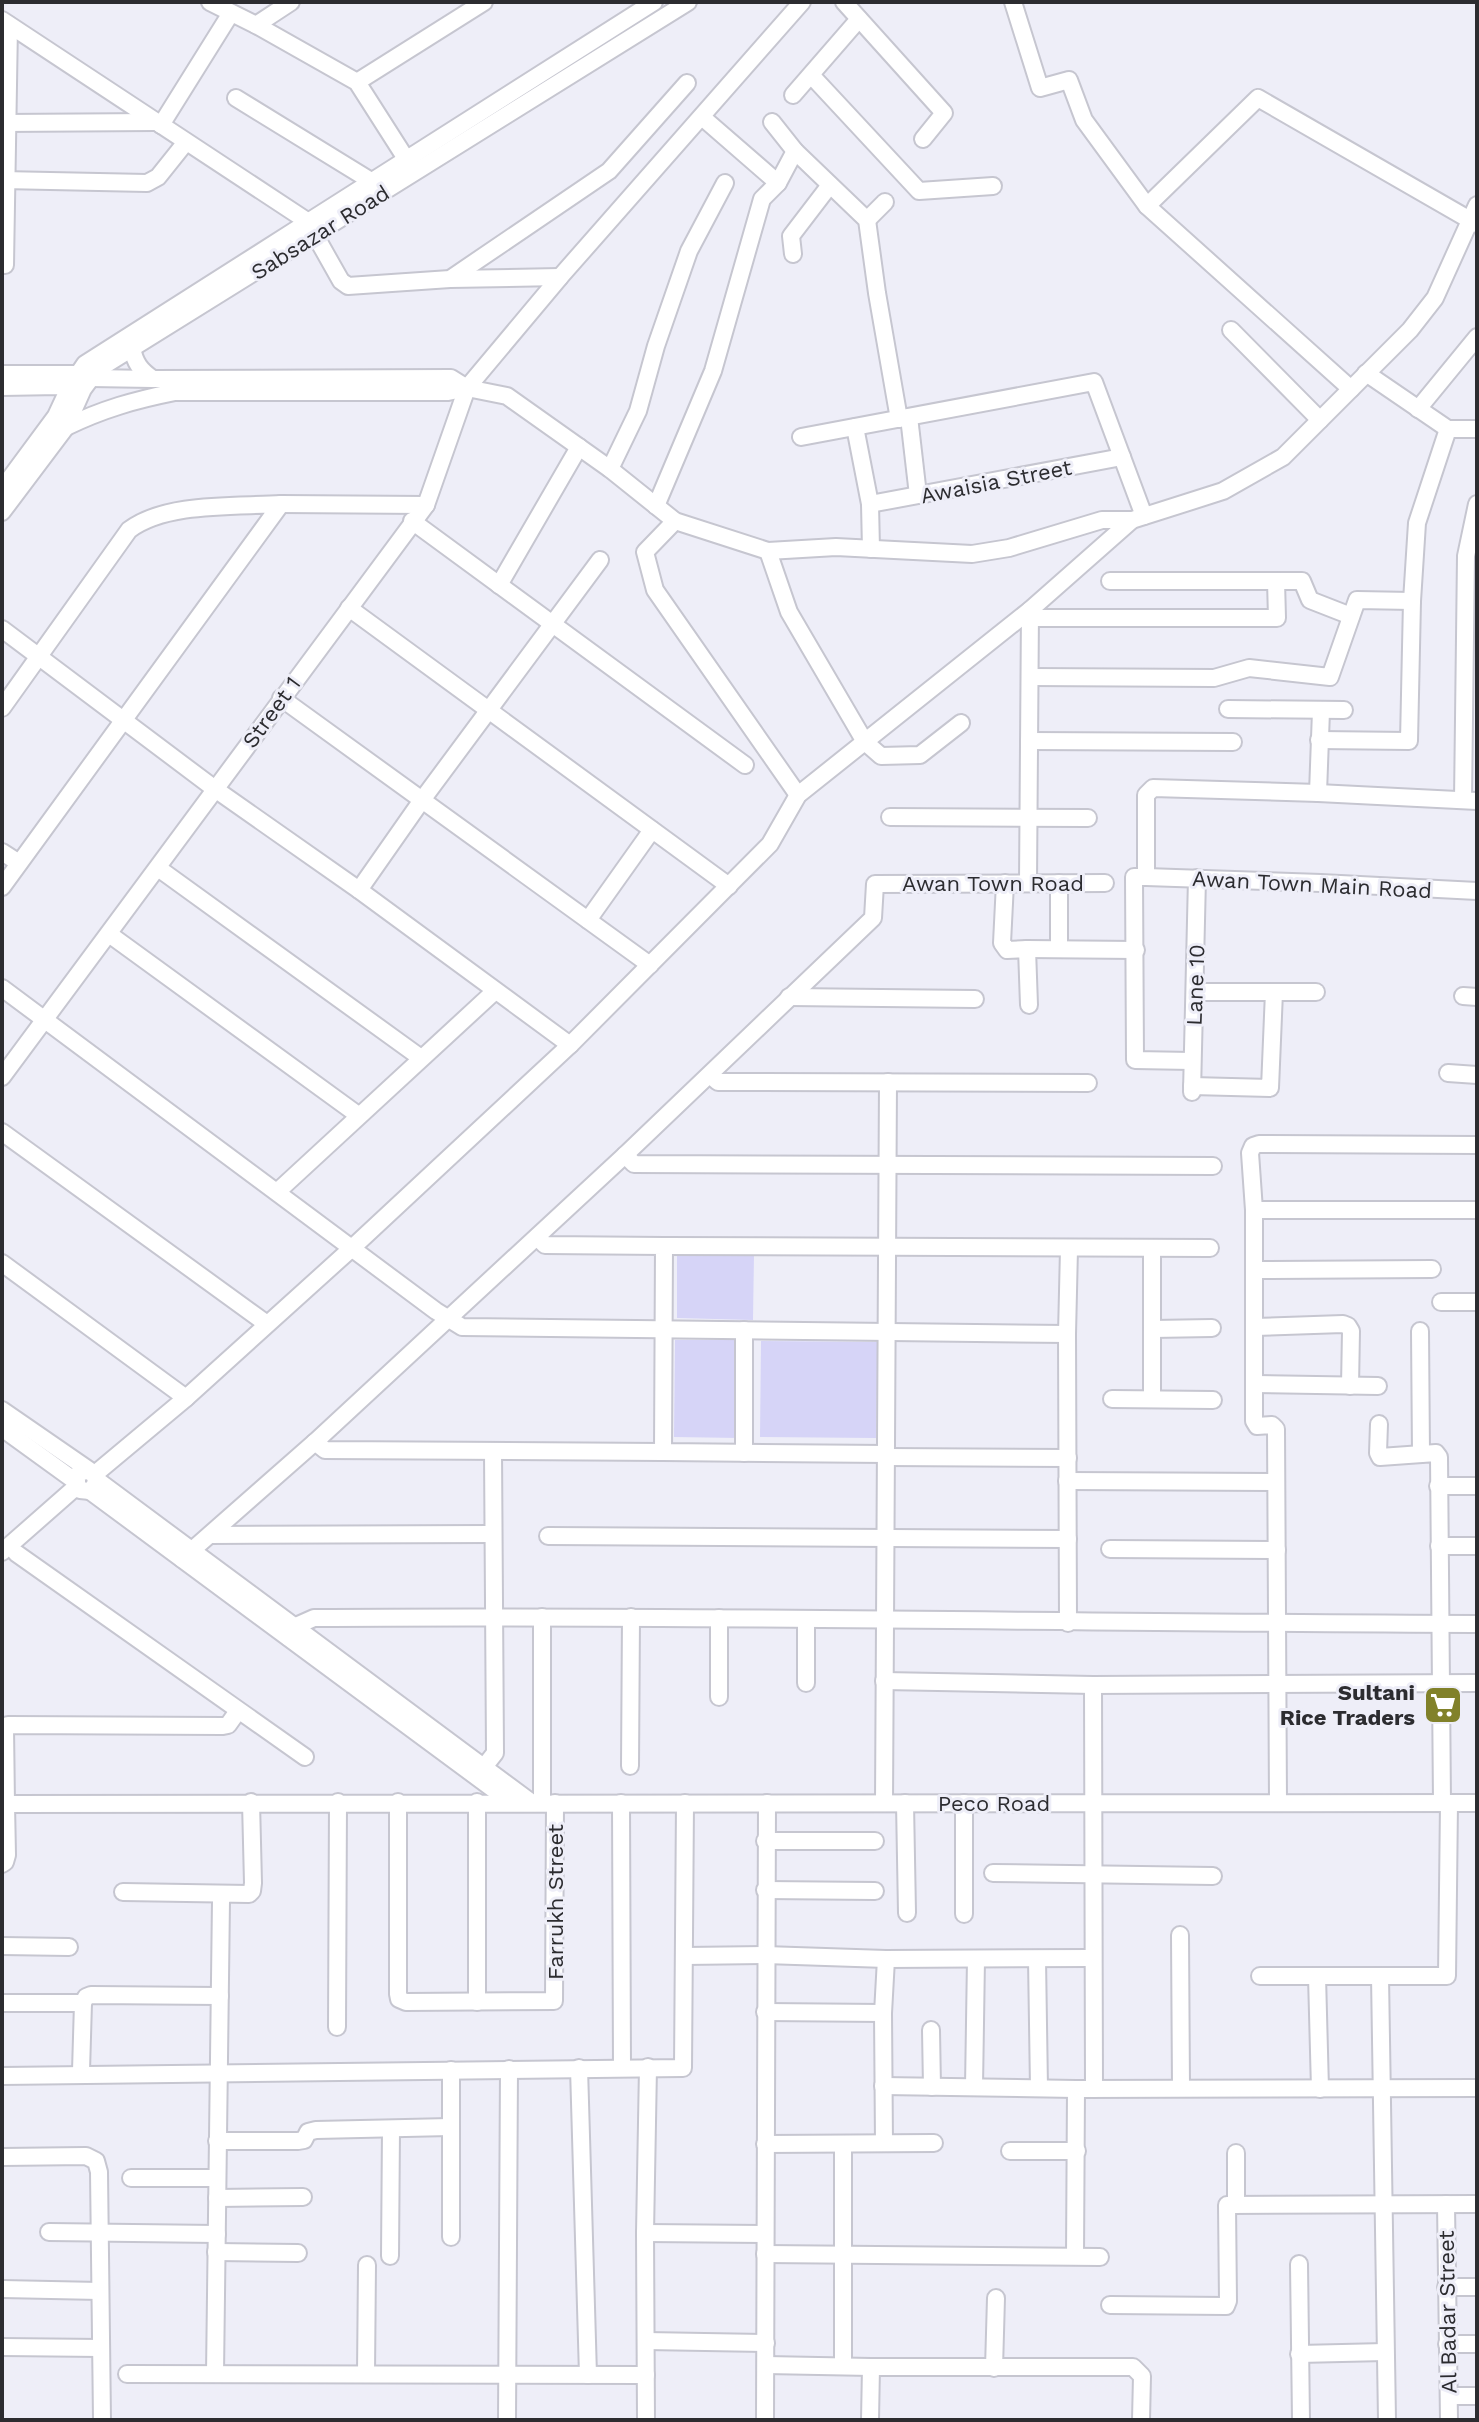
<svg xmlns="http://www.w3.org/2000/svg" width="1479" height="2422" font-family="'Work Sans',sans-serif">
<rect width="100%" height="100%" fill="#eeeef8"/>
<g fill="#d6d4f7">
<polygon points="677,1253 754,1254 753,1320 677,1318"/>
<polygon points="675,1340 741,1340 740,1438 674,1437"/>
<polygon points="761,1341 878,1342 876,1438 760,1437"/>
</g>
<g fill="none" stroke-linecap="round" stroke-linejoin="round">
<g stroke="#c6c6d0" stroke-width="20">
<g id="minor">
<polyline points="210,2 256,25 357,82 410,165"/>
<polyline points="844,2 944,113 923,139"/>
<polyline points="1013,2 1040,88 1069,80 1084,120 1147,206 1351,389"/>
<polyline points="2,20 310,223"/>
<polyline points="256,25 291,2"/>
<polyline points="811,75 919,191 993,186"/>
<polyline points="357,82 484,2"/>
<polyline points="793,95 859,19"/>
<polyline points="236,98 371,181"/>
<polyline points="702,117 778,183"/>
<polyline points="772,122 795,151 867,220 877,293 899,419"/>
<polyline points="2,123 155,122"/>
<polyline points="161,125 231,13"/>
<polyline points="2,180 147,183 158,177 186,142"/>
<polyline points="1147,206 1258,98 1477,224"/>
<polyline points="867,220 885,202"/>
<polyline points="315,235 341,281 348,286 450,279 609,171 687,83"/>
<polyline points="793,254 791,236 830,185"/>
<polyline points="5,265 9,25"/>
<polyline points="450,279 560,277"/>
<polyline points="1231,330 1320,420"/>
<path d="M132,348C135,363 140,370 153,379"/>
<polyline points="1366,373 1448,429 1477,429"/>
<polyline points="2,374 77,374 90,378 153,379 451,378 467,388 507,396 610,469 675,521 768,551 836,547 972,554 1009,548 1102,520 1132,520"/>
<polyline points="2,387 59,386 78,388"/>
<polyline points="1418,409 1477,337"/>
<polyline points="909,417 918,495"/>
<path d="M66,427C103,409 135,400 175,392H448L467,388"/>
<polyline points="855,427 870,504 871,549"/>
<polyline points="801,437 1094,382 1144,516"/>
<polyline points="610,469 638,411 656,346 689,251 725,183"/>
<path d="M2,489L56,416L70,386L85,364C275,244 464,121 654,2"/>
<polyline points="281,504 426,505"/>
<polyline points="870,504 1122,457"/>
<polyline points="656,506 713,371 762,199 778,183 795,151"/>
<polyline points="2,512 66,427 83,389 97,370 688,2"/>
<polyline points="412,521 745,765"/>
<polyline points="675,521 645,552 655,590 798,795"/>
<polyline points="768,551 789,612 865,742 881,756 920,755 961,723"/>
<polyline points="1110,581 1302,581 1310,600 1351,616"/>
<polyline points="499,585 579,447"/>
<polyline points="349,608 729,886"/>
<polyline points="1030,618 1277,618 1276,581"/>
<polyline points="2,629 215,789 359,890 570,1045"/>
<polyline points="1030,677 1214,678 1249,668 1330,677 1357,600 1412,601"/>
<polyline points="281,698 650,965"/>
<path d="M2,708L129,530C166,502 235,507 281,504L2,887"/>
<polyline points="1228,709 1344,710"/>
<polyline points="1319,740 1409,741 1412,601 1417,523 1448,429"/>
<polyline points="1029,741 1233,742"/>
<polyline points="1318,793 1321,711"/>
<polyline points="1463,800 1466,556 1477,504"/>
<polyline points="890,817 1088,818"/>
<polyline points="2,852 19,863"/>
<polyline points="158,868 421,1058"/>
<polyline points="1146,877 1321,883 1477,891"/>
<polyline points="1005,883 1002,943 1007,950 1027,949 1029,1005"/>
<polyline points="1028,883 1030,610"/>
<polyline points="359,890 422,800 600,560"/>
<polyline points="588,920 652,830"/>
<polyline points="109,934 358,1115"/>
<polyline points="1027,949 1136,950"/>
<polyline points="1059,949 1059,883"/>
<polyline points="2,988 436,1311 462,1327 1067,1334"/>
<polyline points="1196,992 1316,992"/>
<polyline points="1463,996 1477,997"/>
<polyline points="789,997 975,999"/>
<polyline points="1192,1061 1135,1060 1134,877 1146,877 1146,795 1153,788 1318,793 1477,801"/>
<polyline points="1448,1073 1477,1075"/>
<polyline points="710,1075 718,1082 1088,1083"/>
<polyline points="2,1077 426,505 467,388 560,277 802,2"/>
<polyline points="1192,1086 1270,1088 1274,992"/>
<polyline points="1192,1092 1197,878"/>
<polyline points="2,1132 267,1324"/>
<polyline points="625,1155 634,1164 1213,1166"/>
<polyline points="277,1192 495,991"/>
<polyline points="1254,1210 1477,1210"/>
<polyline points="537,1237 545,1245 664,1246 663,1452 887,1454"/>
<polyline points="664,1246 1210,1248"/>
<polyline points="1152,1248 1152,1399"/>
<polyline points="2,1263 186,1398"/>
<polyline points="1254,1270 1432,1269"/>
<polyline points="1441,1302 1477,1302"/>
<polyline points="1254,1327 1343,1324 1348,1326 1351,1331 1350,1386"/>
<polyline points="1153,1329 1212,1328"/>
<polyline points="744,1330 744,1453"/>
<polyline points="1420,1331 1421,1454"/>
<polyline points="1255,1384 1378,1386"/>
<polyline points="1112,1399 1213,1400"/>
<polyline points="2,1410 89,1470"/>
<polyline points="1379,1424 1378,1453 1380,1457 1436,1453 1439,1457 1442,1803"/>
<polyline points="2,1428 75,1481"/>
<polyline points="315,1442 325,1450 663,1452"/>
<polyline points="886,1457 1068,1458"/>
<polyline points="95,1474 186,1398 352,1248 570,1045 770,844 798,795 1030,610 1132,520 1223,491 1283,457 1410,330 1435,298 1477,205"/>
<polyline points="97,1480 532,1803"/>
<polyline points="1067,1481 1275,1482"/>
<polyline points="1438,1486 1477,1486"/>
<polyline points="90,1491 512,1803"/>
<polyline points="210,1535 493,1534"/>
<polyline points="548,1536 1068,1539"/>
<polyline points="1439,1546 1477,1546"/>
<polyline points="1110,1549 1277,1550"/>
<path d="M2,1552L77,1486V1475C91,1464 103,1480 90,1491L80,1490L77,1486"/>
<polyline points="16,1553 305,1757"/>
<polyline points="182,1559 315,1442 625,1155 873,918 875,884 1105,883"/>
<polyline points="542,1617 542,1803"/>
<polyline points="719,1618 719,1697"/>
<polyline points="806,1620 806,1683"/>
<polyline points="1068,1623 1067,1334 1069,1249"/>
<path d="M288,1637L296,1626L314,1618C702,1615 1089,1623 1477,1624"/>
<polyline points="884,1681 1093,1685 1477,1683"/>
<polyline points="1093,1685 1094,2089"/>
<polyline points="238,1711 228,1725 223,1726 8,1725 5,1728 6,1804 1477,1803"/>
<polyline points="630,1766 631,1617"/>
<polyline points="480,1772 495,1753 493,1451"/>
<polyline points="398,1802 398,1994 399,1999 406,2002 554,2001 555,1803"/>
<polyline points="477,1802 477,2002"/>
<polyline points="621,1803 622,2068"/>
<polyline points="884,1803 888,1082"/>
<polyline points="905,1803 907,1913"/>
<polyline points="964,1803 964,1914"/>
<polyline points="1278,1803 1276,1429 1272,1425 1257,1426 1254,1421 1254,1210 1250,1153 1253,1146 1259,1144 1477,1145"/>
<polyline points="2,1804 6,1804 7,1855 5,1862 2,1864"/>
<polyline points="765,1841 875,1841"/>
<polyline points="993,1873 1213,1876"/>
<polyline points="765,1890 875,1891"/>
<polyline points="123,1892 249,1894 252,1891 253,1883 251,1802"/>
<polyline points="1180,1935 1181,2088"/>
<polyline points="2,1946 69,1947"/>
<polyline points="685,1956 765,1955 886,1959 1092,1958"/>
<polyline points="1037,1959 1039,2088"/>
<polyline points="1260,1976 1447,1976 1449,1803"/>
<polyline points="1317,1976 1320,2089"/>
<polyline points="1380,1976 1387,2420"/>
<polyline points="2,2003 83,2003"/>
<polyline points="765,2012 883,2013"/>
<polyline points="337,2027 338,1802"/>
<polyline points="931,2030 932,2087"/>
<polyline points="579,2068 588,2375"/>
<polyline points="451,2070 451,2237"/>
<polyline points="81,2071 83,2003 86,1997 91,1995 220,1996"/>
<polyline points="2,2076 683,2068 685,1803"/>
<polyline points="883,2086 1076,2089 1477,2088"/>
<polyline points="974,2087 976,1959"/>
<polyline points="217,2141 298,2141 304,2140 308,2132 316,2130 450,2127"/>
<polyline points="884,2143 883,2013 886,1959"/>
<polyline points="765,2144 934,2143"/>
<polyline points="843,2145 843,2366"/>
<polyline points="1010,2151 1077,2151"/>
<polyline points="2,2157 86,2156 96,2161 99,2172 102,2420"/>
<polyline points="131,2178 217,2178"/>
<polyline points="217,2198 303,2197"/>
<polyline points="1446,2204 1449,2420"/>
<polyline points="1236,2205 1236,2153"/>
<polyline points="49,2232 217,2234"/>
<polyline points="645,2233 765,2234"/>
<polyline points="216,2252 298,2253"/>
<polyline points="765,2254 1100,2257"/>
<polyline points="390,2256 391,2129"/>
<polyline points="1075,2256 1076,2089"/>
<polyline points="1299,2264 1301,2420"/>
<polyline points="1446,2287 1477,2287"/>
<polyline points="2,2289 100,2291"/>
<polyline points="1110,2305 1226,2306 1228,2301 1227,2205 1477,2204"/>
<polyline points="646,2341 766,2343"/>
<polyline points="1447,2344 1477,2344"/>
<polyline points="2,2347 101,2348"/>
<polyline points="1299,2354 1385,2352"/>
<polyline points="766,2365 871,2367"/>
<polyline points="994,2368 996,2298"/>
<polyline points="127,2374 646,2375"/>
<polyline points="215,2374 221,1900 224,1895"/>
<polyline points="366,2374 367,2265"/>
<polyline points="1449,2396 1477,2396"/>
<polyline points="507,2420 509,2069"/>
<polyline points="646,2420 645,2233 648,2067"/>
<polyline points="765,2420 767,1803"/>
<polyline points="870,2420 871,2367 1133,2367 1142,2376 1141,2420"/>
</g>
</g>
<use href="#minor" stroke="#fff" stroke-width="16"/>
</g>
<defs>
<g id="supermarket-square" transform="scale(2)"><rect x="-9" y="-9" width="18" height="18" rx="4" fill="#81812a" stroke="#eeeef8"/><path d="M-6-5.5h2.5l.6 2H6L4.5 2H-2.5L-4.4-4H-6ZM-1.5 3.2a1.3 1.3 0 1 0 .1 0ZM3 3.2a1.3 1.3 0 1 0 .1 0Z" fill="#fff"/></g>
</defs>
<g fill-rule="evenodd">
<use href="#supermarket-square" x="1443" y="1705"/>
</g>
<g text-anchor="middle" stroke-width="6" stroke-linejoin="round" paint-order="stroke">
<g font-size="22" fill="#2c2c30" stroke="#eeeef8">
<text transform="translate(320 232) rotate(-32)" y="8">Sabsazar Road</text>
<text transform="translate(996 481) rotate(-11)" y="8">Awaisia Street</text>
<text transform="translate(271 712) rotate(-54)" y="8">Street 1</text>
<text x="993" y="891">Awan Town Road</text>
<text transform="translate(1312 884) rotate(3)" y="8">Awan Town Main Road</text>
<text transform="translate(1195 985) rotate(-88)" y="8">Lane 10</text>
<text x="994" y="1811">Peco Road</text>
<text transform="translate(555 1902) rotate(-90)" y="8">Farrukh Street</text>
<text transform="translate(1447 2312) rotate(-91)" y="8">Al Badar Street</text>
</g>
<g font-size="22" font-weight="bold" fill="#2c2c30" stroke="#eeeef8" text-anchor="end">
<text x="1415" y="1700">Sultani<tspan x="1415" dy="25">Rice Traders</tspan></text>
</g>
</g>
<rect width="1479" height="2422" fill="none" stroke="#2c2c30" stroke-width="8"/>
</svg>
